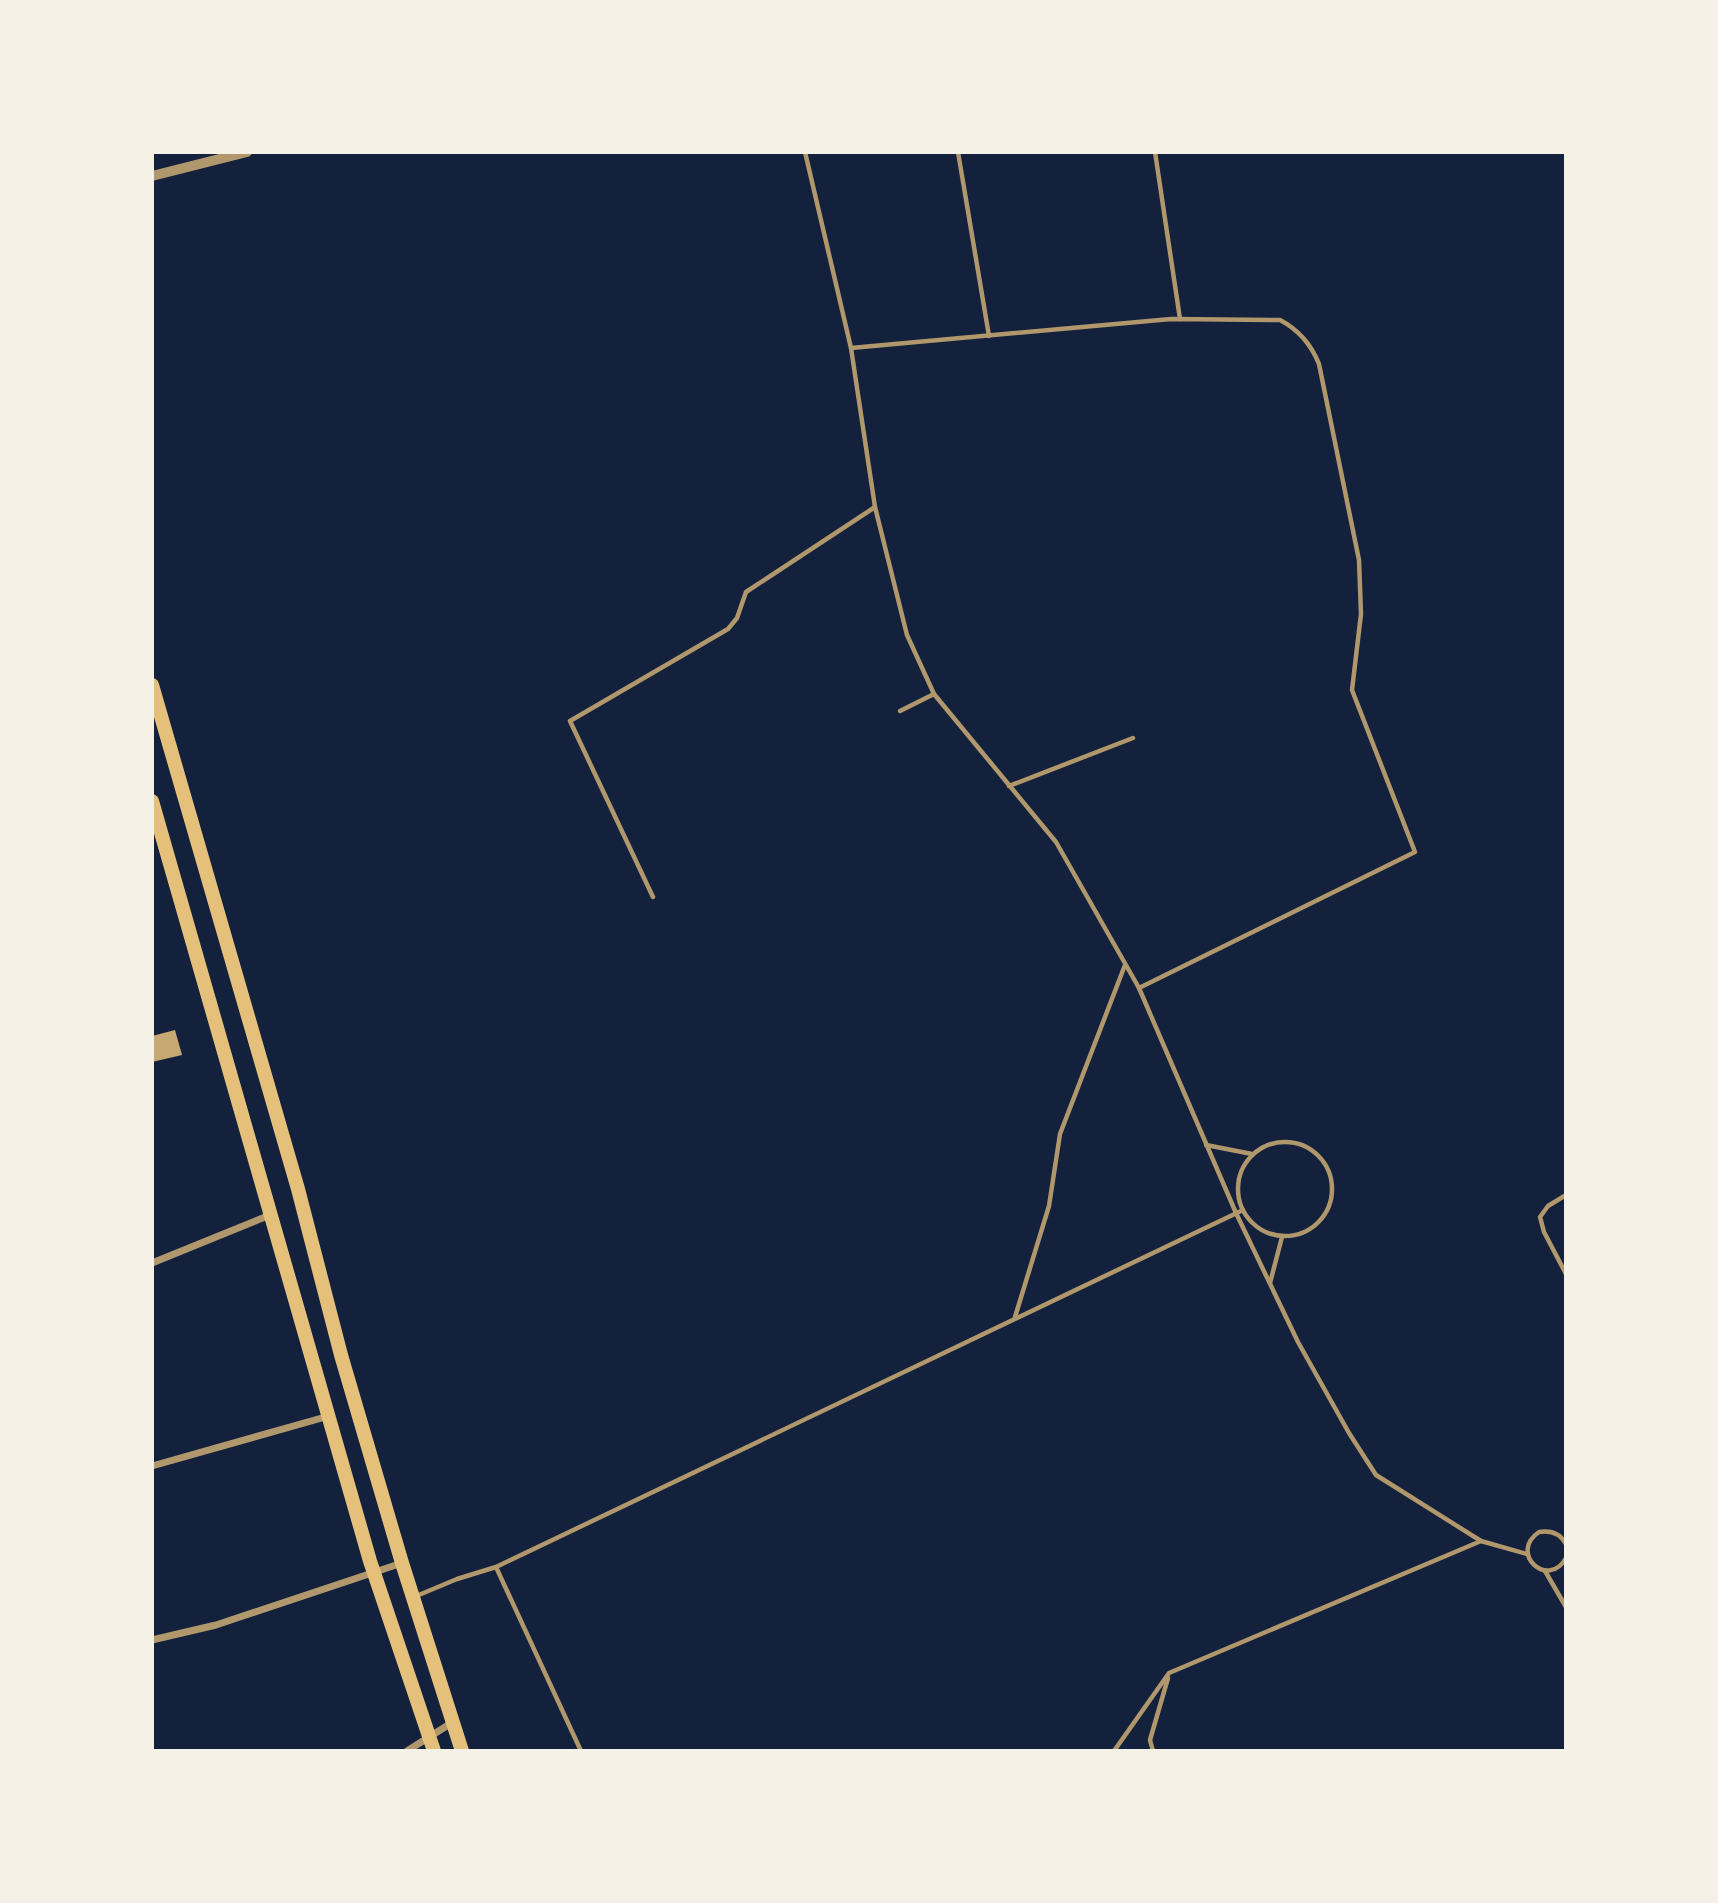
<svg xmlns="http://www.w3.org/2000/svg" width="1718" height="1903" font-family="Merriweather,serif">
<rect width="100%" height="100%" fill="#14213d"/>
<polygon fill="#c6a872" points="175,1030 182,1055 152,1062 152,1036"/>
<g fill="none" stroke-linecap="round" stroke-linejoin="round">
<g stroke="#b1986c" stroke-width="4.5">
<polyline points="805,152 851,348 875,507 907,635 934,694 1056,842 1139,988"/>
<polyline points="958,152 989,336"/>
<polyline points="1155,152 1180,319"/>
<path d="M851,348L1171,319L1280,320C1299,330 1311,344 1319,364L1359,560L1361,614L1352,690L1415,852L1139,988L1236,1213L1298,1342L1349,1433L1376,1475L1481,1541"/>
<polyline points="900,711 934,694"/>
<polyline points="1009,786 1133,738"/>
<polyline points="653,897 570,721 728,629 737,618 746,592 875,507"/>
<circle cx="1285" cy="1189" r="47"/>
<polyline points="1206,1145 1252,1154"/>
<polyline points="1566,1195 1548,1206 1540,1217 1544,1232 1566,1274"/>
<polyline points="1270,1283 1282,1237"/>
<polyline points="1015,1317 1049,1206 1060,1134 1125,965"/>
<path d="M1566,1544C1560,1533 1551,1530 1539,1532C1508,1553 1548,1590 1566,1558"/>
<polyline points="496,1567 581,1751"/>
<polyline points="1545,1571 1566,1607"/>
<polyline points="414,1597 457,1579 496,1567 1243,1210"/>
<polyline points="1114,1751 1169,1673 1481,1541 1527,1554"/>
<polyline points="1153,1751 1150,1740 1168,1678"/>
</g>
<g stroke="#b1986c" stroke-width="7">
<polyline points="152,1263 270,1215"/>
<polyline points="152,1466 329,1416"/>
<polyline points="152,1640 216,1625 402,1563"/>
<polyline points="407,1751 453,1722"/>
</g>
<polyline stroke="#b1986c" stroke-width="10" points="152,176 247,152"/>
<g stroke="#e5c07b" stroke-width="14">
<polyline points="152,685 298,1189 341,1355 402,1563 462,1751"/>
<polyline points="152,801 370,1561 434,1751"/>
</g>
</g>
<rect width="1718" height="1903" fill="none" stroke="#f6f1e7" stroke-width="308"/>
</svg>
